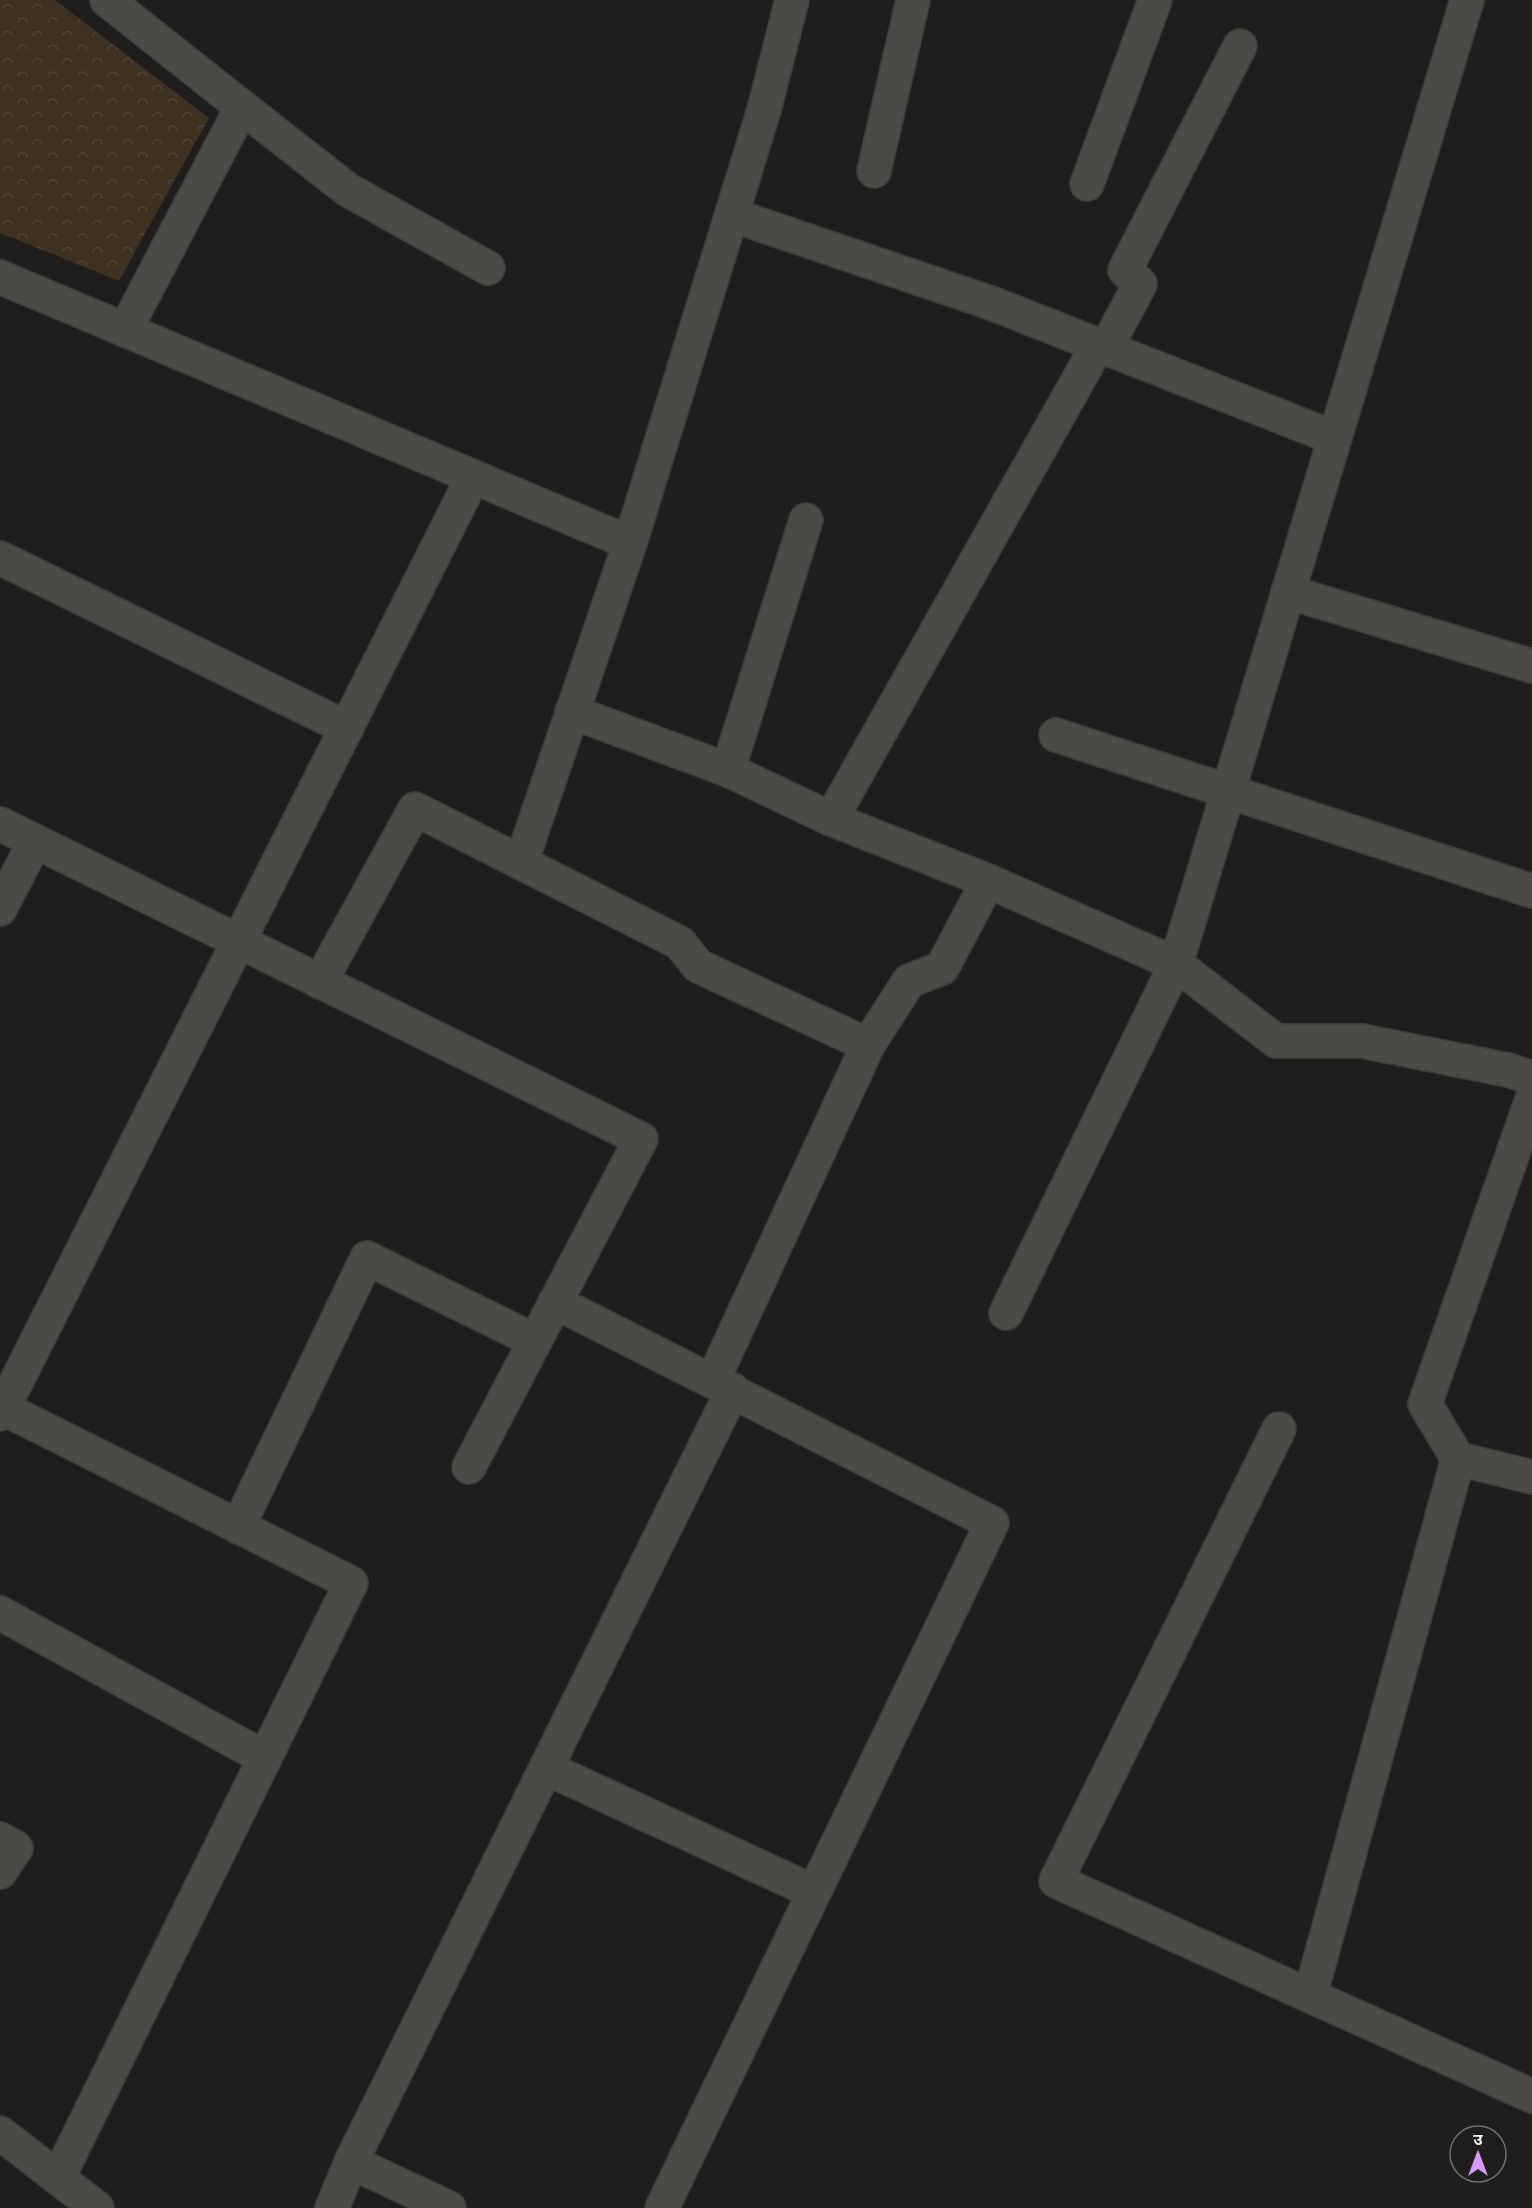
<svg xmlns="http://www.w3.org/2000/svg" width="1532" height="2208" font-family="Quicksand,'Noto Sans Devanagari',sans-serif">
<defs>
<pattern id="park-crowns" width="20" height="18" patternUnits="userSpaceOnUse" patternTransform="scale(1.5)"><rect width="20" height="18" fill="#3d3122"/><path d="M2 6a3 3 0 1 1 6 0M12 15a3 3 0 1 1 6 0" fill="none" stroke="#504538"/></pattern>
</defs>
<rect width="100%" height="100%" fill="#201e1c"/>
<polygon fill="url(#park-crowns)" points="0,0 55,0 209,118 119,281 0,233"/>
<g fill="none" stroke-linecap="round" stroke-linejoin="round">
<g stroke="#3c3b39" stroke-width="36">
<g id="minor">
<polyline points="107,0 242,107 125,330"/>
<polyline points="242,107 348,190 488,268"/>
<polyline points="874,171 913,0"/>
<polyline points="1087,184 1155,0"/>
<polyline points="732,215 991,303 1335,438"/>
<polyline points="0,277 630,543"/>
<polyline points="1106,348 1140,284 1125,270 1240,46"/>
<polyline points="0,558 347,728"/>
<polyline points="1288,592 1532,666"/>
<polyline points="572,712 728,770 831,819 988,881 1176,964 1276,1041 1362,1041 1508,1070 1532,1078"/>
<polyline points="1056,735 1532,891"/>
<polyline points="728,770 806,520"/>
<polyline points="831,819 1098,345"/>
<polyline points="0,824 641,1139 469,1467"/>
<polyline points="521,863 630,543 764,110 792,0"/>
<polyline points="0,909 35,841"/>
<polyline points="320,982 415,809 680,943 698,966 868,1045"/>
<polyline points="1532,1099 1425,1404 1458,1459 1532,1477"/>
<polyline points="555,1302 992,1523 662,2208"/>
<polyline points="1006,1313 1176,964 1467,0"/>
<polyline points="713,1380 868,1045 909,981 942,968 988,881"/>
<polyline points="3,1408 351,1583 58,2178"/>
<polyline points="0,1414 473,477"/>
<polyline points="1279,1429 1056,1881 1532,2096"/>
<polyline points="238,1527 367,1258 535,1341"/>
<polyline points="0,1613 265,1758"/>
<polyline points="546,1768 814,1892"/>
<polyline points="0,1839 16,1848 0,1872"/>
<polyline points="1310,1996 1458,1459"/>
<polyline points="0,2133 97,2208"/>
<polyline points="351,2162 449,2208"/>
<polyline points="332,2208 351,2162 733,1390"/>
</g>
</g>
<use href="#minor" stroke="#4c4a47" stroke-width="33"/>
</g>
<g transform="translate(1478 2154)"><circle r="28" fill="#201e1c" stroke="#73716f" stroke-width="1.5"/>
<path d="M0-4.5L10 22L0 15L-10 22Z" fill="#d59bfb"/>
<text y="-9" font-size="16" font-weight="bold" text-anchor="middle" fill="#efeeec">उ</text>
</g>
</svg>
